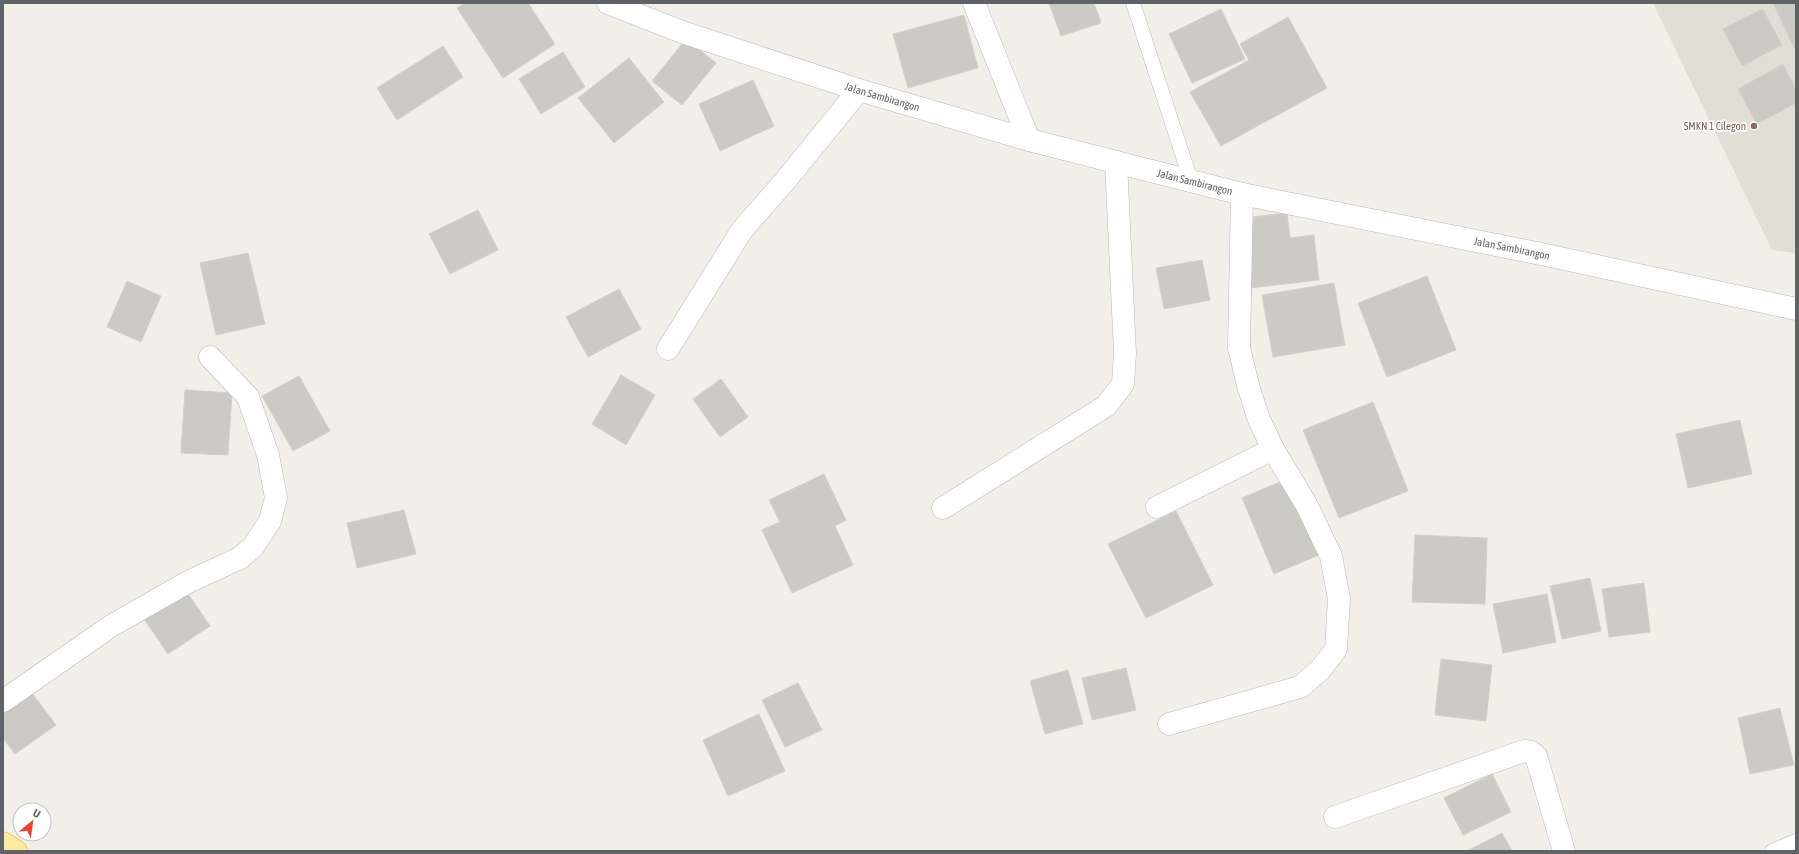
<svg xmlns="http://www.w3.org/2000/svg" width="1799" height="854" font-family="'Asap Condensed',sans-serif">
<rect width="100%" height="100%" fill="#f1efe8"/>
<polygon fill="#e1ded6" points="1653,3 1796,3 1796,253 1772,250"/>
<g fill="#cccac5" stroke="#d6d1c6">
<polygon points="465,3 528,3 555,44 503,78 457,8"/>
<polygon points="1049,3 1094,3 1101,23 1061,36"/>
<polygon points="1773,3 1796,3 1796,52"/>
<polygon points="1221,9 1245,59 1192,83 1169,34"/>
<polygon points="1763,9 1782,45 1742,66 1723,29"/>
<polygon points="964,15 978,68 908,88 893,34"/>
<polygon points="1288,17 1327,88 1221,146 1190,92 1249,60 1240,44"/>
<polygon points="686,39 716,63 682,105 652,81"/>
<polygon points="443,46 463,77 397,120 377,88"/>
<polygon points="563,52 585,87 541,114 519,79"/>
<polygon points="629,58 664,102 614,143 578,98"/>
<polygon points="1783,64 1796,89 1796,103 1757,124 1738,89"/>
<polygon points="753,80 774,126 720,151 699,104"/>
<polygon points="478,210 498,250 450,274 429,234"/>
<polygon points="1287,213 1290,238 1314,235 1319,280 1250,288 1242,218"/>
<polygon points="248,253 265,324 216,335 200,263"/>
<polygon points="1202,260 1210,300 1164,309 1156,268"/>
<polygon points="1427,276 1456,350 1387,377 1358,303"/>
<polygon points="127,281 161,296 141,342 107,327"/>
<polygon points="1334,283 1345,345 1273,357 1262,295"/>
<polygon points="619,289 641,329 588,357 566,317"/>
<polygon points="621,375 655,395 626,445 592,424"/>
<polygon points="299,376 330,431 293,451 262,396"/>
<polygon points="721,379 748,417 720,437 693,399"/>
<polygon points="185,390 232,393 228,455 181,453"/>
<polygon points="1373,402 1408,491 1339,518 1303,430"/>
<polygon points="1740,420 1752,474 1688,488 1676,434"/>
<polygon points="824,474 846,520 835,526 853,565 792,593 762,530 780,522 769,500"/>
<polygon points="1287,479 1319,555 1274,574 1242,498"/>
<polygon points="404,510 416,554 357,568 347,523"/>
<polygon points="1176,511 1213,585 1146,618 1108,544"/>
<polygon points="1415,535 1487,538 1485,604 1412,602"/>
<polygon points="1590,578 1601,631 1562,639 1550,586"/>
<polygon points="1644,583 1650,632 1609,637 1602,589"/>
<polygon points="184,588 210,626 168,654 142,616"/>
<polygon points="1547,594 1556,642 1503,653 1493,604"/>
<polygon points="1441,659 1492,665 1486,721 1435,715"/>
<polygon points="1126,668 1136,710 1092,720 1082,678"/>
<polygon points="1068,670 1083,724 1045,734 1030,681"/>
<polygon points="798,683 822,730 785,747 762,700"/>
<polygon points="29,689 56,725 15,754 3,738 3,708"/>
<polygon points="1780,708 1794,765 1750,774 1738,718"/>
<polygon points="759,714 785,771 728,796 703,740"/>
<polygon points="1492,774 1511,812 1463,835 1444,798"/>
<polygon points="1502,833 1512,851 1467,851"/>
</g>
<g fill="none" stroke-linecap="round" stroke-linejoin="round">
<g stroke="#b5b8bc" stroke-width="15">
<g id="service">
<polyline points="1133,3 1191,181"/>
<polyline points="1772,851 1796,841"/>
</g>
</g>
<g stroke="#b5b8bc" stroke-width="23">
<g id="minor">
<path id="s1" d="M608,3L682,32L859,90L1029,140L1242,194L1546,255L1796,309"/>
<polyline points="974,3 1029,140"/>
<polyline points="668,349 742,230 785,181 859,90"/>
<polyline points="1157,507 1273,449"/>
<polyline points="943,508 1106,406 1123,384 1125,353 1116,162"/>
<polyline points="3,701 111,626 188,582 240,558 253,547 270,521 276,498 268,455 248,397 210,357"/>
<polyline points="1169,724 1300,687 1320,670 1336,649 1339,599 1331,556 1306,504 1273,449 1258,417 1248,385 1239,348 1242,194"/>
<polyline points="1335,817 1524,751 1531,752 1536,756 1564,851"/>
</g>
</g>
<g stroke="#f9ab00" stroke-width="23">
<polyline id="trunk" points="3,843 16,851"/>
</g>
<use href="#service" stroke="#fff" stroke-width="14"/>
<use href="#minor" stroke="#fff" stroke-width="22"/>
<use href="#trunk" stroke="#feeaa1" stroke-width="22"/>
</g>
<circle fill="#8d6e63" stroke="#fff" stroke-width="1.5" cx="1754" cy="126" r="4"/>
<g text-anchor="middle" stroke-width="3.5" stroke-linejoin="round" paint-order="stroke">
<g font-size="11" fill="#5f6368" stroke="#fff">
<text dy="4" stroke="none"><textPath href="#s1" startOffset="290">Jalan Sambirangon</textPath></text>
<text dy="4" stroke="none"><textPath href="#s1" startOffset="614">Jalan Sambirangon</textPath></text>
<text dy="4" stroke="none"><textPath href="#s1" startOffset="938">Jalan Sambirangon</textPath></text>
</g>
<g font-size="11" fill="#785e54" stroke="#fff" text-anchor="end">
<text x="1746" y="130">SMKN 1 Cilegon</text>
</g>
</g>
<rect width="1799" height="854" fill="none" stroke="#5f6368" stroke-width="8"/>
<g transform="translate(32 822) rotate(29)"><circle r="19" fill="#ffffff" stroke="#bfc1c3"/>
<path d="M0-3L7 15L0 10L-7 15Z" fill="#ea4335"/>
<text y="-6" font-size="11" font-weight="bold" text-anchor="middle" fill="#5f6368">U</text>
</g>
</svg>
